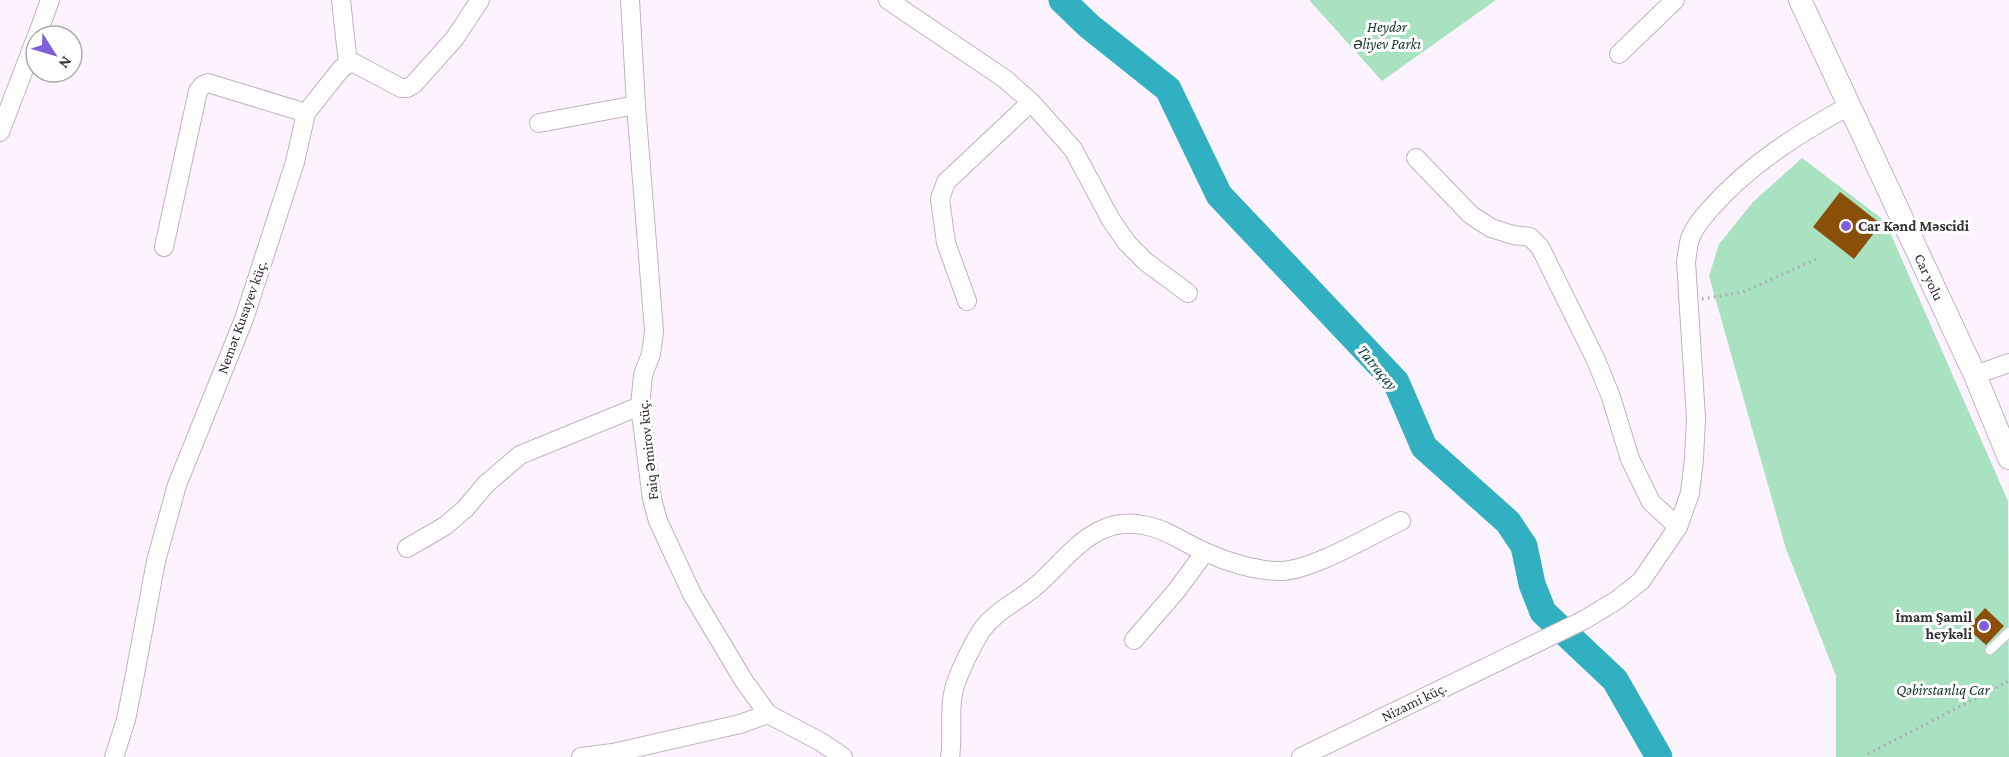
<svg xmlns="http://www.w3.org/2000/svg" width="2009" height="757" font-family="'Crimson Pro',serif">
<rect width="100%" height="100%" fill="#fdf3fe"/>
<g fill="#a9e2c0">
<polygon points="1309,0 1496,0 1382,81"/>
<polygon points="1802,158 1885,221 2008,501 2009,757 1836,757 1836,676 1786,549 1709,276 1719,244 1753,202"/>
</g>
<g fill="none" stroke-linecap="round" stroke-linejoin="round">
<polyline stroke="#31b0c1" stroke-width="27" points="1062,0 1089,26 1168,89 1219,195 1396,382 1424,447 1508,522 1524,546 1532,584 1543,612 1615,680 1659,757"/>
</g>
<g fill="#8a500a">
<polygon points="1840,192 1881,224 1854,259 1813,227"/>
<polygon points="1985,608 2004,626 1986,645 1967,628"/>
</g>
<g fill="none" stroke-linecap="round" stroke-linejoin="round">
<g stroke="#beb4bf" stroke-width="10">
<polyline id="service" points="1990,650 2009,632"/>
</g>
<g stroke="#beb4bf" stroke-width="20">
<g id="minor">
<polyline points="341,0 348,64"/>
<polyline points="630,0 636,105 654,331 651,354 643,375 640,406 652,499 658,521 692,594 744,681 768,714 821,742 843,757"/>
<polyline points="888,0 1005,79 1031,102 1073,149 1111,220 1127,243 1146,262 1188,293"/>
<polyline points="37,36 50,0"/>
<polyline points="1619,54 1675,0"/>
<polyline points="539,123 636,105"/>
<polyline points="0,132 36,38"/>
<polyline points="1416,158 1471,215 1491,228 1513,235 1530,237 1540,247 1596,360 1611,397 1630,459 1651,502 1678,527"/>
<polyline points="164,247 198,91 203,85 208,83 306,113"/>
<polyline points="967,301 946,243 940,199 946,182 1031,102"/>
<polyline points="1975,375 2009,363"/>
<polyline points="407,548 445,526 465,509 486,484 520,455 640,406"/>
<polyline points="1134,640 1177,590 1205,552"/>
<polyline points="114,757 126,720 135,674 156,561 177,485 244,319 295,162 306,113 341,69 348,64 354,63 401,88 407,88 413,85 455,38 480,0"/>
<polyline points="581,757 613,753 740,724 768,714"/>
<path d="M950,757C954,732 947,704 957,680C963,664 972,646 981,631C996,610 1019,601 1037,585C1057,568 1075,543 1099,531C1113,524 1128,522 1143,525C1167,529 1184,543 1205,552C1227,562 1256,571 1280,571C1312,571 1371,535 1401,521"/>
<path d="M1301,757L1584,620L1617,600L1641,581L1678,527L1690,493L1694,459L1696,418L1686,262C1687,255 1688,246 1690,239C1694,227 1703,217 1711,208C1749,165 1799,133 1849,106"/>
</g>
</g>
<g stroke="#beb4bf" stroke-width="24">
<polyline id="tertiary" points="1800,0 1975,375 2009,458"/>
</g>
<g stroke="#a9a1aa" stroke-width="3" stroke-dasharray="1.5 4.5" stroke-linecap="butt">
<polyline points="1702,299 1743,292 1819,258"/>
<polyline points="1868,754 2009,681"/>
</g>
<use href="#service" stroke="#fff" stroke-width="9"/>
<use href="#minor" stroke="#fff" stroke-width="18"/>
<use href="#tertiary" stroke="#fff" stroke-width="22"/>
</g>
<g fill="#825fda" stroke="#fff" stroke-width="2">
<circle cx="1846" cy="226" r="6"/>
<circle cx="1984" cy="626" r="6"/>
</g>
<g text-anchor="middle" stroke-width="6" stroke-linejoin="round" paint-order="stroke">
<g font-size="15" font-style="italic" fill="#133825" stroke="#fff">
<text x="1387" y="32">Heydər<tspan x="1387" dy="17">Əliyev Parkı</tspan></text>
<text x="1943" y="695">Qəbirstanlıq Car</text>
</g>
<g font-size="15" font-weight="bold" fill="#332f33" stroke="#fff" text-anchor="start">
<text x="1858" y="231">Car Kənd Məscidi</text>
<text x="1972" y="622" text-anchor="end">İmam Şamil<tspan x="1972" dy="17">heykəli</tspan></text>
</g>
<g font-size="15" fill="#332f33" stroke="#fff">
<text transform="translate(1929 277) rotate(65)" y="5">Car yolu</text>
<text transform="translate(242 317) rotate(-70)" y="5">Nemət Kusayev küç.</text>
<text transform="translate(648 450) rotate(-96)" y="5">Faiq Əmirov küç.</text>
<text transform="translate(1414 702) rotate(-26)" y="5">Nizami küç.</text>
</g>
<g font-size="16" font-style="italic" fill="#0c434a" stroke="#fff">
<text transform="translate(1378 367) rotate(50)" y="6">Tatraçay</text>
</g>
</g>
<g transform="translate(54 54) rotate(127)"><circle r="28" fill="#ffffff" stroke="#adacad" stroke-width="1.5"/>
<path d="M0-4.5L10 22L0 15L-10 22Z" fill="#825fda"/>
<text y="-9" font-size="16" font-weight="bold" text-anchor="middle" fill="#332f33">N</text>
</g>
</svg>
